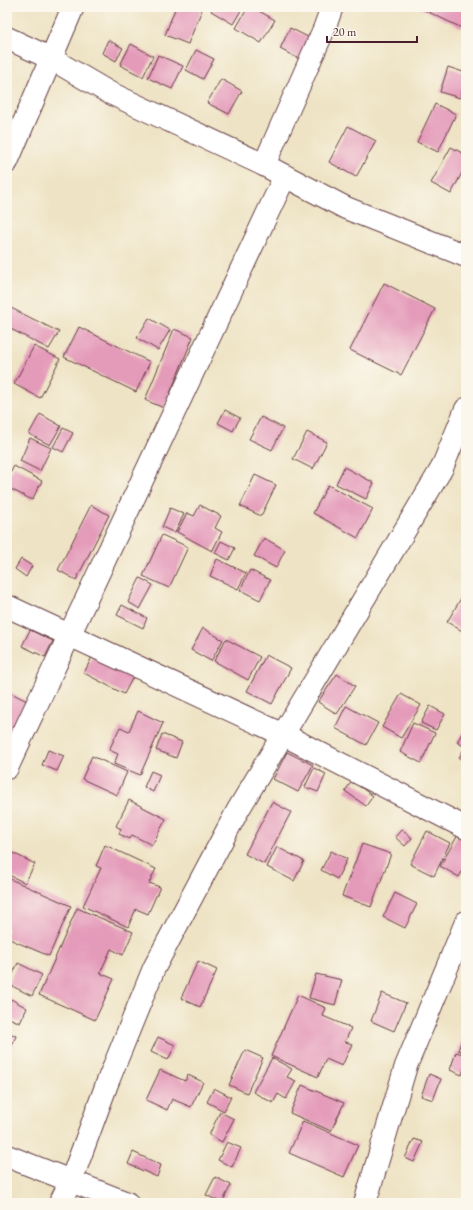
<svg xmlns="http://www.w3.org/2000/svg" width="473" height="1210" font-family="'EB Garamond',serif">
<rect width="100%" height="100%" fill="#fbf7ec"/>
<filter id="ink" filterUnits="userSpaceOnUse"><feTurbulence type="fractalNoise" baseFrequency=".025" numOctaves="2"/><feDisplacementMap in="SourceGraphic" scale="8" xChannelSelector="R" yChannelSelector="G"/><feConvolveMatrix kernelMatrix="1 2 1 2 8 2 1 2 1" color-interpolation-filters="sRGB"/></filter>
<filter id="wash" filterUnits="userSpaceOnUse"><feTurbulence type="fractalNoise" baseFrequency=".012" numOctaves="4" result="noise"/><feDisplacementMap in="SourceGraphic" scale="16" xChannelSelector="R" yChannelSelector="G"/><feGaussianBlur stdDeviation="0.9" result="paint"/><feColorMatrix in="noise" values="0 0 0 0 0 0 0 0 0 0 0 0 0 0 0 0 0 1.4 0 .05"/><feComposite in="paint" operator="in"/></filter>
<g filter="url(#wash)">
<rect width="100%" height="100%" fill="#eee3c4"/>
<g id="blocks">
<g fill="#e49ab9">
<polygon points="172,7 203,7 188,44 165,35 175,9"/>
<polygon points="213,7 243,7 233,24 211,11"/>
<polygon points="248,7 252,7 275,20 261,43 236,28"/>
<polygon points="418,7 466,7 466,20 462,28"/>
<polygon points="290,28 312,39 301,60 280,49"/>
<polygon points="108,40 123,48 116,61 102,53"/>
<polygon points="131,44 153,56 143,77 120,65"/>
<polygon points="196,50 214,59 203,79 186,70"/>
<polygon points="158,55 183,66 172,89 148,78"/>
<polygon points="448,67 466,73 466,77 460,98 440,92"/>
<polygon points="221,79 242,91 229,114 207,103"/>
<polygon points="435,104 456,114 438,152 417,142"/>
<polygon points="348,126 376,141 356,177 329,162"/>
<polygon points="451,147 466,155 466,165 451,194 431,183"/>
<polygon points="384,283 435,309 401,375 350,350"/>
<polygon points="7,306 59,332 49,349 7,327"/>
<polygon points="149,318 170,330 158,350 137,338"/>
<polygon points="79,327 150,362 136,392 64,357"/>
<polygon points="174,329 193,337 164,408 145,400"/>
<polygon points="34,346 60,359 40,398 14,384"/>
<polygon points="225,410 240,418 233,431 218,423"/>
<polygon points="40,414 61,426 50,445 29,434"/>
<polygon points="261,417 283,428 272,450 249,439"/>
<polygon points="63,428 73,433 63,452 53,447"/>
<polygon points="307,432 327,442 313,469 293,459"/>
<polygon points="30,438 51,448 40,471 20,461"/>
<polygon points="14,466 42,481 32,500 7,487 7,479"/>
<polygon points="344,467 374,483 366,499 336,484"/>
<polygon points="255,475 276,485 261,516 240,506"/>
<polygon points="328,485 373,509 358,538 313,513"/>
<polygon points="91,505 109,515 76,580 58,570"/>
<polygon points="200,505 221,516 215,528 222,532 212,551 177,532 187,513 194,516"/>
<polygon points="170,508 184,514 175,533 162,527"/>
<polygon points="162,535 188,547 169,588 143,576"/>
<polygon points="264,538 285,550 276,568 254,556"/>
<polygon points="221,541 235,548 229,560 215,553"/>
<polygon points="21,559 32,566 26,577 15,569"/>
<polygon points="217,559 246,573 238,589 210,576"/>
<polygon points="250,570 270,580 260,600 240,590"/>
<polygon points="140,578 153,585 140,609 128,602"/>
<polygon points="466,590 466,629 464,632 447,622"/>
<polygon points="122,605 147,618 143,628 117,615"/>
<polygon points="203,628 223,640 211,661 191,650"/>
<polygon points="30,630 53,641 45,657 22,646"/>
<polygon points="226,639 260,657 248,680 214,661"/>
<polygon points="93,655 134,675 124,694 84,673"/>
<polygon points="266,655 291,668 272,704 247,691"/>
<polygon points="337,674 355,686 337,714 318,702"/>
<polygon points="7,691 27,701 7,741"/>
<polygon points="401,694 421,705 401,738 382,727"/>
<polygon points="346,706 378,723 366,745 335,728"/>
<polygon points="430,706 445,714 436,730 421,723"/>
<polygon points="138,711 163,723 140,775 114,764 118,754 109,750 120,727 129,731"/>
<polygon points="413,723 435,733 421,763 400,752"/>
<polygon points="466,726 466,762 459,758 465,747 457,742"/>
<polygon points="162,734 182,742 176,758 156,750"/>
<polygon points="48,750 64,756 57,771 42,765"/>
<polygon points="287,752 313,765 298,792 273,779"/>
<polygon points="92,756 127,772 117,795 82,779"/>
<polygon points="314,768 326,774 318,792 305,787"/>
<polygon points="151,771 160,775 153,792 144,787"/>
<polygon points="352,781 373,796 366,806 345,791"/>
<polygon points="129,800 166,819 152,845 132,835 130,839 119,834 121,829 116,826"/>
<polygon points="272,802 291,812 264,864 245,854"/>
<polygon points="402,829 412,838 405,846 395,837"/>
<polygon points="427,831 450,843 434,876 410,864"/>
<polygon points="458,835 466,840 466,865 459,877 440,866"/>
<polygon points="362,844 391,854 371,907 342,896"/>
<polygon points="105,845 156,869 149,883 160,887 148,914 136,909 128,927 83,906 101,868 96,866"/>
<polygon points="277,847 304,861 294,881 267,867"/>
<polygon points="7,850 35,864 25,883 7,874"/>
<polygon points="331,851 347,859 337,879 321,870"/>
<polygon points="10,879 71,906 49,956 7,938 7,886"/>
<polygon points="395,893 417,904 405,928 383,917"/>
<polygon points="77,908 133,932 123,955 111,949 100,973 114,979 95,1020 39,995"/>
<polygon points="198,961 217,970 200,1007 181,998"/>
<polygon points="18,963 42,975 32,996 8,984"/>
<polygon points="316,974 342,980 335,1005 309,998"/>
<polygon points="382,993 406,1003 394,1031 371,1021"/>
<polygon points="298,995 326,1008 323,1016 351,1028 345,1042 352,1044 342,1066 326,1059 318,1077 271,1056"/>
<polygon points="11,999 27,1008 20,1023 7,1017 7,1007"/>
<polygon points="466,1030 466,1053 458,1050"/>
<polygon points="7,1032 16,1036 7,1057"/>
<polygon points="158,1037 175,1045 168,1060 151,1052"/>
<polygon points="245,1050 263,1058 247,1093 229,1085"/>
<polygon points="456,1052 466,1055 466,1063 462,1075 450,1070"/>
<polygon points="272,1058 292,1069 287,1077 296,1081 286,1099 278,1094 273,1103 253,1092"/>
<polygon points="160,1070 185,1081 188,1075 203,1082 191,1107 172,1099 167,1110 146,1100"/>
<polygon points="429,1074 441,1079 433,1100 421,1096"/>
<polygon points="302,1085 344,1103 331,1131 290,1113"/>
<polygon points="214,1088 231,1097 224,1111 207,1102"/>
<polygon points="220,1112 234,1119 222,1142 209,1135"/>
<polygon points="303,1121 358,1145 344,1177 289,1153"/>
<polygon points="414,1139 423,1142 414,1162 405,1158"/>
<polygon points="227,1142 241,1148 232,1167 218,1160"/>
<polygon points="133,1152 161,1165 157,1177 128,1164"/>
<polygon points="215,1177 231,1185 222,1203 206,1195"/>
</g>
</g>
</g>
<g filter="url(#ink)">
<use href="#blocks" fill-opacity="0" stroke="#633c42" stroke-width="1"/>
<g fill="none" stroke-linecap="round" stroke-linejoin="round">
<g stroke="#633c42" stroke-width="24">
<g id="street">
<polyline points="7,38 50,58 108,92 264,165 346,208 466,256"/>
<polyline points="7,162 73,7"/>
<polyline points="264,165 324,29 332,7"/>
<polyline points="7,606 284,735 466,828"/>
<polyline points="7,768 285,176"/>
<polyline points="7,1156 127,1203"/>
<polyline points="60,1203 71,1181 108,1081 154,968 238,810 442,468 466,409"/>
<polyline points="365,1203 406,1066 466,922"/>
</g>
</g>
<use href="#street" stroke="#fff" stroke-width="22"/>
</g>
</g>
<rect width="473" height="1210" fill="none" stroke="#fbf7ec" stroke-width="24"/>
<path d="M327 36v6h90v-6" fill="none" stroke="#4a1f2b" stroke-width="2"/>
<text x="333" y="36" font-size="12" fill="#4a1f2b" stroke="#fbf7ec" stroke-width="3" paint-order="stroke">20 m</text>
</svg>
